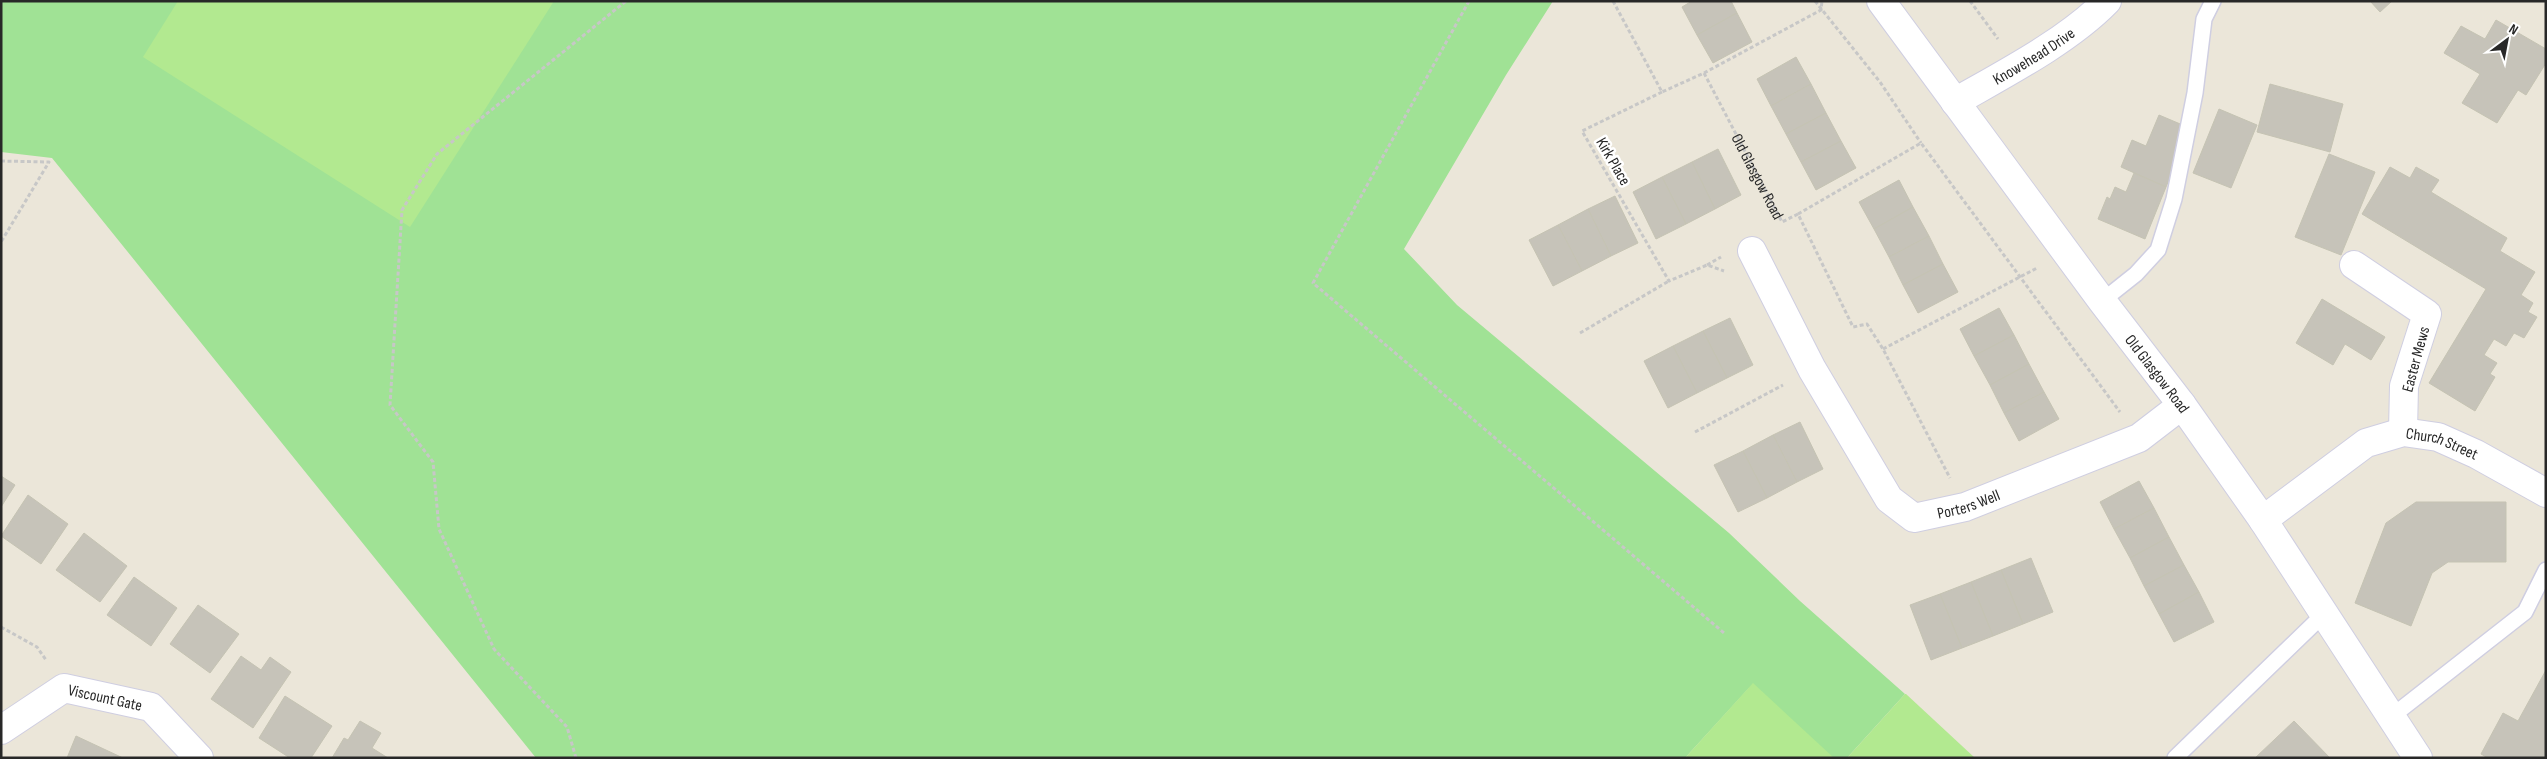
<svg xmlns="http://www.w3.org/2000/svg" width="2547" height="759" font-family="'Sofia Sans Condensed',sans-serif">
<rect width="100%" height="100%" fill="#ebe6d9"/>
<polygon fill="#a0e295" points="1,1 1553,1 1506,75 1404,249 1457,305 1729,533 1800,601 1905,694 1847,758 1833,758 1749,688 1685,758 536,758 52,158 1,152"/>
<g fill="#b2e990">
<polygon points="178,1 554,1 410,227 143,57"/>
<polygon points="1753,683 1834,758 1685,758"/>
<polygon points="1905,694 1906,694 1975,758 1847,758"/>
</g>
<g fill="#c6c3b9" stroke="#c5c3b3">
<polygon points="1692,1 1731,1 1737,13 1697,35 1682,7"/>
<polygon points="2370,1 2392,1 2380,12"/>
<polygon points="1737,13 1752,42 1713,63 1697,35"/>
<polygon points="2496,20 2546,49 2546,63 2526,95 2518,90 2497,123 2462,103 2480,74 2444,53 2461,26 2485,39"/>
<polygon points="1796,57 1811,84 1771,106 1757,79"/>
<polygon points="1811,84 1826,113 1786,134 1771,106"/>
<polygon points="2270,84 2343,104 2330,152 2257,132"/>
<polygon points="2219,109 2257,125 2231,188 2193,173"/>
<polygon points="1826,113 1841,141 1801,162 1786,134"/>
<polygon points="2159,115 2185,126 2177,146 2182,149 2166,187 2121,167 2132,140 2146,146"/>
<polygon points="1841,141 1856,168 1816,190 1801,162"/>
<polygon points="1718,149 1741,195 1715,209 1692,162"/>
<polygon points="2329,154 2375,172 2341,255 2295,237"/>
<polygon points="1692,162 1715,209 1686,224 1662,177"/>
<polygon points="2390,167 2410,178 2416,167 2439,180 2431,192 2507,238 2500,251 2535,272 2521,295 2533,303 2528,312 2537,317 2524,338 2514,333 2506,346 2494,339 2484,355 2497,363 2490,374 2495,377 2475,411 2429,383 2486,289 2362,214"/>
<polygon points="2134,173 2166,187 2145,239 2098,219 2107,197 2110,199 2115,187 2126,192"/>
<polygon points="1662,177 1686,224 1656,239 1633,192"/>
<polygon points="1899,180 1913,207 1874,229 1859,202"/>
<polygon points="1615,196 1638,243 1611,256 1588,209"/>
<polygon points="1913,207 1929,236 1889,257 1874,229"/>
<polygon points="1588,209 1611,256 1582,271 1558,225"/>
<polygon points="1558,225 1582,271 1553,286 1529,240"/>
<polygon points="1929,236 1943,264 1903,285 1889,257"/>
<polygon points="1943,264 1958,292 1918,313 1903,285"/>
<polygon points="2322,299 2385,337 2371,360 2345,344 2333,365 2296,343"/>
<polygon points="1999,308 2014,335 1974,356 1960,329"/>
<polygon points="1730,318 1753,365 1727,378 1703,331"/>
<polygon points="1703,331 1727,378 1697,393 1673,346"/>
<polygon points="2014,335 2029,364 1990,385 1974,356"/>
<polygon points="1673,346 1697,393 1668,408 1644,361"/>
<polygon points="2029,364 2044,392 2004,413 1990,385"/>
<polygon points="2044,392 2059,419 2019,441 2004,413"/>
<polygon points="1800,422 1823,469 1797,482 1773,435"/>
<polygon points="1773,435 1797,482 1767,498 1743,451"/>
<polygon points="1743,451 1767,498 1738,512 1714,465"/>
<polygon points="1,476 15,485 1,507"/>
<polygon points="2139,481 2154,508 2114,529 2100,502"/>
<polygon points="28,495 68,524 41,564 1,536"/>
<polygon points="2416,502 2506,502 2506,562 2448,562 2432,573 2411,626 2355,603 2386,523"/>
<polygon points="2154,508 2169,537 2130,558 2114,529"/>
<polygon points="84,533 127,566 100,602 56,570"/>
<polygon points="2169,537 2184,565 2144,586 2130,558"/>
<polygon points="2031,558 2053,612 2023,624 2001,570"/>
<polygon points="2184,565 2199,592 2159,614 2144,586"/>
<polygon points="2001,570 2023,624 1993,636 1971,582"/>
<polygon points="134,577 177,608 151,646 107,615"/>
<polygon points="1971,582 1993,636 1962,648 1940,594"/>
<polygon points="2199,592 2214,622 2174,642 2159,614"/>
<polygon points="1940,594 1962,648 1931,660 1910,605"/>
<polygon points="198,605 239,634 210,673 170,644"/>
<polygon points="241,656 261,670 270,657 291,672 253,728 211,699"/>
<polygon points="2546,670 2546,758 2488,758 2481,754 2503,713 2518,721"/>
<polygon points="285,696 332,726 311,758 290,758 259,738"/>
<polygon points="360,721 381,733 372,748 388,758 332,758 344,738 348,740"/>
<polygon points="2294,721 2330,758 2255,758"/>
<polygon points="76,736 123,758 67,758"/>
</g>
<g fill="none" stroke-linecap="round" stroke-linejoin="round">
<g stroke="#cfcee1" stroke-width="18">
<g id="service">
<polyline points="2102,301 2136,274 2158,250 2174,199 2195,93 2204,19 2213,1"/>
<polyline points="2391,717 2525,612 2546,570"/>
<polyline points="2175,758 2324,614"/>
</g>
</g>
<g stroke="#cfcee1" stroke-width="30">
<g id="minor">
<path id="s2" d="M1955,102C2004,74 2068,41 2107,1"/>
<path id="s3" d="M1752,251L1812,369L1889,499L1914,518L1965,507L2139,438L2182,405"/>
<polyline points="2354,265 2427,314 2404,386 2403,432"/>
<path id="s4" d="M1,730L64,688L151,707L199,758"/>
</g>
</g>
<g stroke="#cfcee1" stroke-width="30">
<g id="tertiary">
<path id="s5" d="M1881,1L2102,301L2182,405L2263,520L2418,758"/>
<path id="s6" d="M2263,520L2366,443L2403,432L2438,437L2476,454L2546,493"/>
</g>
</g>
<g stroke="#c7c7c7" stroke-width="3" stroke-dasharray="4 2.5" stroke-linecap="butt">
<polyline points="1469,1 1313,283 1724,633"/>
<path id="s1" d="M1613,1L1662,92L1704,73L1782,222L1798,214L1853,327L1867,324L1883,349L1950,478"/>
<polyline points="1815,1 1880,82 1921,143"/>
<polyline points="1970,1 1998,39"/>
<polyline points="1704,73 1821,10 1822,1"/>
<polyline points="1662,92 1582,131 1669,281 1707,265 1724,271"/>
<polyline points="1,161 49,162 1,242"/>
<polyline points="1798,214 1921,143 2120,412"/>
<polyline points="1707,265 1721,257"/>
<polyline points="1580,333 1669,281"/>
<polyline points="1883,349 2037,268"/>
<polyline points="1695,432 1783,385"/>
<polyline points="1,627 37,647 46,660"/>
<polyline points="576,758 567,727 494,649 439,529 433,462 390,405 402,210 437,154 626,1"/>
</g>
<use href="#service" stroke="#fff" stroke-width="15"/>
<use href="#minor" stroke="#fff" stroke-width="28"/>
<use href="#tertiary" stroke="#fff" stroke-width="28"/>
</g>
<g text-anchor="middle" stroke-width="5" stroke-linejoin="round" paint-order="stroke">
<g font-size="16" fill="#282828" stroke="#fff">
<text dy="6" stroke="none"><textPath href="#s2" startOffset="91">Knowehead Drive</textPath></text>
<text transform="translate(1614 161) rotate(60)" y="6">Kirk Place</text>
<text dy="6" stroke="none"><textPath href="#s1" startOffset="266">Old Glasgow Road</textPath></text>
<text transform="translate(2415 359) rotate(-75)" y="6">Easter Mews</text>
<text dy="6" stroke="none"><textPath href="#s5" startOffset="464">Old Glasgow Road</textPath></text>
<text dy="6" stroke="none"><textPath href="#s6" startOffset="208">Church Street</textPath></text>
<text dy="6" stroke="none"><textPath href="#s3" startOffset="371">Porters Well</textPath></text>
<text dy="6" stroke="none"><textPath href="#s4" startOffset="118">Viscount Gate</textPath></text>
</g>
</g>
<rect width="2547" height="759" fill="none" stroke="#282828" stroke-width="5"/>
<g transform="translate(2507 40) rotate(32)" stroke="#ffffff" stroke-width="4" paint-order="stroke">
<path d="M0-4L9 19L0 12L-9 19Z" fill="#282828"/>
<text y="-8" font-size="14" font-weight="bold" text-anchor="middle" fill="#282828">N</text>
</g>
</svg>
